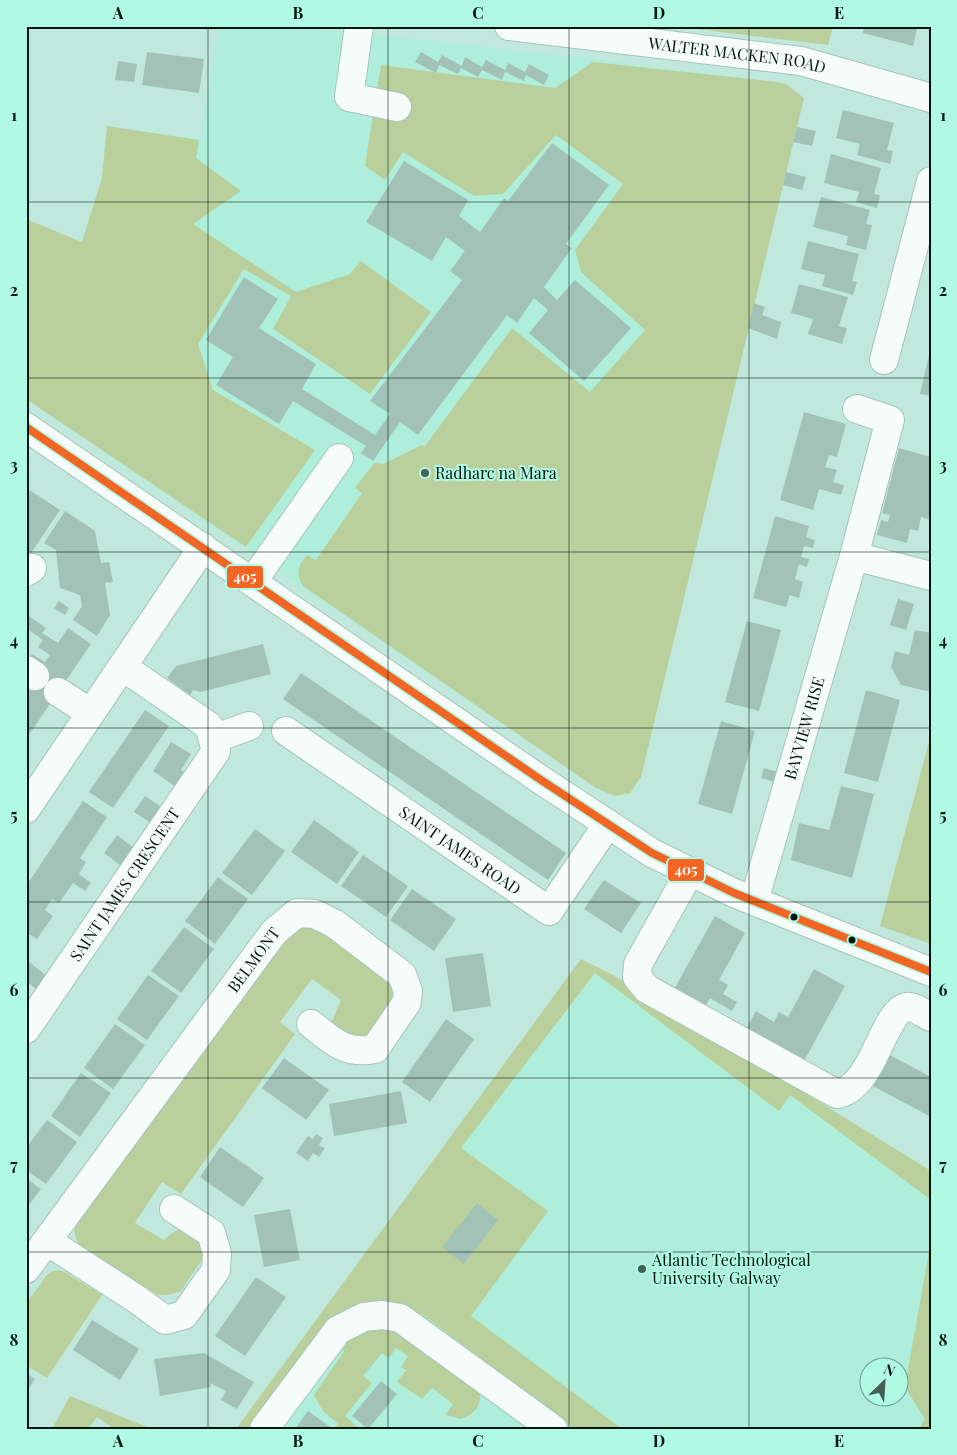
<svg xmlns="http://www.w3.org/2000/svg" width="957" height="1455" font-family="'Playfair Display',serif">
<rect width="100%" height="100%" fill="#c1e8dc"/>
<g fill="#aeeeda" fill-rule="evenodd">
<polygon points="219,26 297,26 584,58 777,82 786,84 804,98 641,777 630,793 615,796 596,788 26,399 26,219 82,242 102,178 107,126 200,139"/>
<path d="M581,959L613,975L931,1171V1411L928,1429H236ZM870,1368H900V1398H870Z"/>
</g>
<g fill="#bad09c">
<polygon points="673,26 833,26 828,45"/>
<path d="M593,62L777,82L786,84L804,98L641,777L630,793L615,796L596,788L303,586C295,574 298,565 307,555L316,560L362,493L355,488L374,463L383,464L422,445L425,446L512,328L590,392L645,330L581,272L575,250L623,184L556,135L503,194L474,196L403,152L385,180L365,166L381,65L555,88Z"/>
<polygon points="107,126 199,140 196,158 241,191 193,224 296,292 350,274 361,261 431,312 370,394 273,329 291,296 244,269 198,344 213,390 315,450 246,547 26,399 26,219 82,242 102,178"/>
<polygon points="931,734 931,944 880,926"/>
<path d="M293,924L316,928L389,979C401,1005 378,1021 362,1040L355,1041L331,1024L341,1000L312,979L280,1022L295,1034L181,1194L162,1182L135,1223L164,1240C182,1224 185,1227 203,1240L205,1255L181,1291L169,1295H158L84,1250C76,1242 73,1233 75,1222Z"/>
<polygon points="581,959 613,975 931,1171 931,1200 790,1095 779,1111 595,973 461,1148 548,1211 471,1316 622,1429 575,1429 423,1315 394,1304 325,1326 248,1429 236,1429"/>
<polygon points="931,1240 931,1411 928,1429 919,1429 925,1419 905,1387"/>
<polygon points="58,1270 65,1272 102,1295 47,1378 26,1365 26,1304 47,1275 53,1271"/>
<path d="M387,1323L480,1389C482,1405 475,1414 461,1419L445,1415L453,1404L432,1388L422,1399L397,1382L406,1370L401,1367L408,1356L396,1348L389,1358L382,1353L363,1376L372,1383L345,1416L360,1429L335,1427L338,1424L323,1411L314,1395L344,1351L339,1344L350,1333Z"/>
<polygon points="70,1396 152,1429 114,1429 97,1417 88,1429 52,1429"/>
</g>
<g fill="#a2c2b8">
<polygon points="864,26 918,26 913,46 863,33"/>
<polygon points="147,52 204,59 199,93 142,85"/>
<polygon points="421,52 438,62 442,55 462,66 465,57 482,67 486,60 505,70 508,63 525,72 529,64 549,75 544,85 526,75 524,81 505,72 502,80 482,70 478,77 461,68 458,74 439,65 436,73 415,62"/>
<polygon points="118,61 137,64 134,82 115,80"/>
<polygon points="843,110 894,123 887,150 893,151 890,164 857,155 860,144 836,138"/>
<polygon points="797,127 816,131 812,146 793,142"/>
<polygon points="552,143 609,185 566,244 572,248 544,287 557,300 575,280 631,328 584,381 529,333 548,310 534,298 517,323 507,315 418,435 400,422 373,461 361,453 366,446 293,401 279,424 216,385 233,357 206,340 244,277 278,299 259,328 316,364 302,389 375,435 390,414 370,401 462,280 450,271 465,251 446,237 432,261 366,222 404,161 468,200 459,216 480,232 504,198 508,201"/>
<polygon points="831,154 881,168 874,194 880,195 877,208 856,202 859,192 824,183"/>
<polygon points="786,172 806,177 802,190 783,185"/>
<polygon points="821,197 870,210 866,224 872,225 866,250 846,245 848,236 813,227"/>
<polygon points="808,241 859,254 852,281 857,282 853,295 822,286 825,275 801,269"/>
<polygon points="799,284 848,297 839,326 847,328 842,344 808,334 813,319 791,313"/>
<polygon points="754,303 765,307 762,315 781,322 777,339 748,328"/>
<polygon points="930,351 931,351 931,396 920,394"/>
<polygon points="804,412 846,424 837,457 829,455 825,467 837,470 833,482 844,485 841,495 819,489 813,510 780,500"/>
<polygon points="899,448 931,457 931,520 921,517 918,531 910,529 907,543 877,535 881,520 888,522 890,515 882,513"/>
<polygon points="26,488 60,510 31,553 26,550"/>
<polygon points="65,511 95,531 101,563 109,562 113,582 105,583 110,615 97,636 73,620 82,606 80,595 60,588 56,550 44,543"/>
<polygon points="775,516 809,526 806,537 815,540 813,548 804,546 801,557 809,559 807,567 799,564 795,579 803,582 799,598 790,595 786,607 753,598"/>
<polygon points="898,599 914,604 906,630 890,625"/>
<polygon points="59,601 69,608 65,615 54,608"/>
<polygon points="26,614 46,628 42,633 58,643 68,628 91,644 26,739 28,660 32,654 45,662 50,655 38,647 43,640 26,628"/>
<polygon points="747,621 781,630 759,711 725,702"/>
<polygon points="915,630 931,633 931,692 901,685 891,667 895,651 909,655"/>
<polygon points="263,644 271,674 201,692 193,690 190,695 167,678 176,666"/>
<polygon points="301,673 566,853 548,880 283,699"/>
<polygon points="866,690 900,700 878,782 844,773"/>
<polygon points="145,710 169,726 113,808 89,792"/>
<polygon points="721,721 755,731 732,814 698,804"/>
<polygon points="171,742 191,754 181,770 189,775 179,789 153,771"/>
<polygon points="764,768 781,773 778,783 761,778"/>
<polygon points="841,786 874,794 852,878 791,860 799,823 829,830"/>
<polygon points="145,796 164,809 154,825 134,812"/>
<polygon points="83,801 107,817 80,858 86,862 79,874 91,883 85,891 73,883 59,903 52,899 45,910 53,916 37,939 29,934 26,938 26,886"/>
<polygon points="314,820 359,852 337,884 291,852"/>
<polygon points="255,829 285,851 252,895 222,873"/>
<polygon points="117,835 134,848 121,866 104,853"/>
<polygon points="363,855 408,886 386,917 341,886"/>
<polygon points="218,877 248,899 215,944 185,921"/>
<polygon points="604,880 641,903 621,933 584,909"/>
<polygon points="412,889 456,919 434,951 390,920"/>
<polygon points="715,916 745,933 719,980 728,985 723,994 737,1002 732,1011 710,998 703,1011 672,993"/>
<polygon points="184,927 214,949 181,993 151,971"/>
<polygon points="483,953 491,1006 453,1012 445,958"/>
<polygon points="27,960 49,978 39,991 26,981"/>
<polygon points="814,969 845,986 803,1063 745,1031 756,1011 774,1022 779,1012 788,1017"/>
<polygon points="148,975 179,996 147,1040 117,1019"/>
<polygon points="446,1019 474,1039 430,1102 402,1082"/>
<polygon points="115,1024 145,1045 113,1089 84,1068"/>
<polygon points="888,1054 931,1077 931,1117 871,1085"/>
<polygon points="284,1058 329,1090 306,1120 262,1088"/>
<polygon points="81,1073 111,1093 80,1137 51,1116"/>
<polygon points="401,1091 407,1123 334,1136 329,1104"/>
<polygon points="47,1120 77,1142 46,1184 26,1170 26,1148"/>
<polygon points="316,1134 323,1138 319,1145 325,1148 319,1157 313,1153 308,1161 296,1153 308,1136 313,1139"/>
<polygon points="220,1147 264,1178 243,1207 200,1177"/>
<polygon points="26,1178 41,1189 26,1209"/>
<polygon points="477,1203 498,1220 464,1264 442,1247"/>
<polygon points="290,1209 300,1260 264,1267 254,1215"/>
<polygon points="256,1277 286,1297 245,1356 215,1336"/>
<polygon points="92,1320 139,1349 120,1380 73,1350"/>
<polygon points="204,1353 254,1382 237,1409 221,1400 226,1391 210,1383 211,1387 160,1396 154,1359"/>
<polygon points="26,1373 35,1379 26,1393"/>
<polygon points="381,1381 397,1394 368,1429 352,1416"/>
<polygon points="308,1411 333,1429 295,1429"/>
</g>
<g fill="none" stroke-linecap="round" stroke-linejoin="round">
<g stroke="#a6c5bc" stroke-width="30">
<g id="minor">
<polyline points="359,26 349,97 397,107"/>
<path id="s1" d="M509,26L801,61L931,98"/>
<polyline points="884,360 931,181"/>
<polyline points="26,427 541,780 652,853 734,893 931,972"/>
<polyline points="854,556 931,576"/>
<polyline points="26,572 32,568"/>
<polyline points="253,581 339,458"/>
<polyline points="26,670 35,676"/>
<polyline points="58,692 91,713"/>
<path id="s2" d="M286,731L549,911L607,825"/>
<polyline points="213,739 249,726"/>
<polyline points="26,809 203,547"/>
<path d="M689,873L638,964L637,977L647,989L837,1094C874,1087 882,1014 906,1007C913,1005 924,1014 931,1017"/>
<path id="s3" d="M754,901L854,556L890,420L857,409"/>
<path id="s4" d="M26,1029L216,751L209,726L123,667"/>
<polyline points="47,1241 138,1300 165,1320 184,1315 216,1270 217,1253 211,1233 174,1209"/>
<path id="s5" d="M26,1269L274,932L297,913L315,914L335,924L402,975L408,991L407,1002L375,1049C345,1055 333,1041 311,1024"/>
<polyline points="264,1429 338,1330 364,1317 382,1315 400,1318 553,1429"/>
</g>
</g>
<use href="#minor" stroke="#f6fcfa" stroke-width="28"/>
<g stroke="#b0f9e2" stroke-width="11">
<polyline id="bus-1" points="26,427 541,780 652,853 734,893 931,972"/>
</g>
<use href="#bus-1" stroke="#f26522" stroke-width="8"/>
</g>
<path fill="none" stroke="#00160f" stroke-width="1" stroke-opacity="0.55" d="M208,26V1429M388,26V1429M569,26V1429M749,26V1429M26,202H931M26,378H931M26,552H931M26,728H931M26,902H931M26,1078H931M26,1252H931"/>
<g fill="#446057" stroke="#b0f9e2" stroke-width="2">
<circle cx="425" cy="473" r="5"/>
<circle cx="642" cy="1269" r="5"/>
</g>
<g fill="#00160f" stroke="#b0f9e2" stroke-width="2">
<circle cx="794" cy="917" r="4.5"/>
<circle cx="852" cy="940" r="4.5"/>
</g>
<g text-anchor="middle" stroke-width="4" stroke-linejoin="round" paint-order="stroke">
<g font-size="16" fill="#00160f" stroke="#b0f9e2">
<text dy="6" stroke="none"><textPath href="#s1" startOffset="230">WALTER MACKEN ROAD</textPath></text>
<text dy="6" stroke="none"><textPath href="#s3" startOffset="180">BAYVIEW RISE</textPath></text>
<text dy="6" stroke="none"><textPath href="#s2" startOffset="211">SAINT JAMES ROAD</textPath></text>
<text dy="6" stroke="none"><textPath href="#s4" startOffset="175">SAINT JAMES CRESCENT</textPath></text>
<text dy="6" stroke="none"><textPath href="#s5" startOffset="384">BELMONT</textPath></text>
</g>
<g font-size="16" fill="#00160f" stroke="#b0f9e2" text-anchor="start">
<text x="435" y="479">Radharc na Mara</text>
<text x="652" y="1266">Atlantic Technological<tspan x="652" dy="18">University Galway</tspan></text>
</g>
</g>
<g stroke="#b0f9e2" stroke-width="2">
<rect x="226" y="565" width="38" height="24" rx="5" fill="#f26522"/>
<rect x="667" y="858" width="38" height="24" rx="5" fill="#f26522"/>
</g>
<g font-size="14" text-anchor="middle" font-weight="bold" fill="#fff">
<text x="245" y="582">405</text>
<text x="686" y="875">405</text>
</g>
<rect width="957" height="1455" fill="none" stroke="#b0f9e2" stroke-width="55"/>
<g transform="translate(884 1382) rotate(25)"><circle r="24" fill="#b0f9e2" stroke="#6a9e8e"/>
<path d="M0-4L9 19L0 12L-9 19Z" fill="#446057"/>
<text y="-8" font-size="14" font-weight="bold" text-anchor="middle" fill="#00160f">N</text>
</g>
<rect x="28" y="28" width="902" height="1400" fill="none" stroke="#00160f" stroke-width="2"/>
<g font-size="16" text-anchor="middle" font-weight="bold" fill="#00160f">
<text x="118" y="19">A</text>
<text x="298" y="19">B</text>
<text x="478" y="19">C</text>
<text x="659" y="19">D</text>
<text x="839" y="19">E</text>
<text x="14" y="121">1</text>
<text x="943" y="121">1</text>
<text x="14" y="296">2</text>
<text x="943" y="296">2</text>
<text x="14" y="471">3</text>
<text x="943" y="471">3</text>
<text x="14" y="646">4</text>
<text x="943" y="646">4</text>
<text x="14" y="821">5</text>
<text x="943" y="821">5</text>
<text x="14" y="996">6</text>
<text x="943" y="996">6</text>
<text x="14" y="1171">7</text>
<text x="943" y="1171">7</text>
<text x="14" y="1346">8</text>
<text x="943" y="1346">8</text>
<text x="118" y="1447">A</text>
<text x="298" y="1447">B</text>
<text x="478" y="1447">C</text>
<text x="659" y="1447">D</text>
<text x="839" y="1447">E</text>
</g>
</svg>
